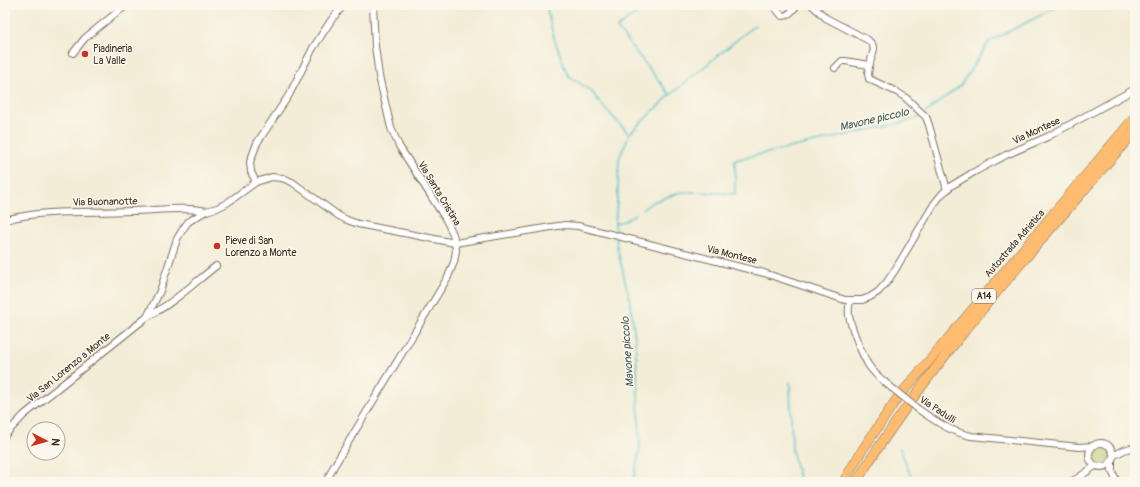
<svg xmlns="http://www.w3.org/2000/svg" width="1140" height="487" font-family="Pangolin,sans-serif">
<rect width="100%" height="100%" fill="#fbf7ec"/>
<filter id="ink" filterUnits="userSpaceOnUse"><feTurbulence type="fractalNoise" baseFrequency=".025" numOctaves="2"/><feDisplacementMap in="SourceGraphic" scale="8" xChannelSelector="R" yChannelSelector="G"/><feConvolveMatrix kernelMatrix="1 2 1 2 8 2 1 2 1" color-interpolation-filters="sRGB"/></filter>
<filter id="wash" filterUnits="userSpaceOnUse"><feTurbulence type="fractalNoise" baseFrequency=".012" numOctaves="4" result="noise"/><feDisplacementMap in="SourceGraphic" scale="16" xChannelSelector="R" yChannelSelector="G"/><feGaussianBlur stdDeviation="0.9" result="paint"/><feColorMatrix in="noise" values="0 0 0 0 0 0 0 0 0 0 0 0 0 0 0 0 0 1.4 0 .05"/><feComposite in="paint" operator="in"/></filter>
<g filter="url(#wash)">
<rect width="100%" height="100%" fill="#f3edd7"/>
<circle fill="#b7c568" stroke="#797843" cx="1100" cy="455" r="10"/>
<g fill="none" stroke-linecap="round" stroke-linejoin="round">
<g stroke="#52c0c7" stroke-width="1.5">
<polyline points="546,5 553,35 566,71 569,76 591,91 601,104 629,134 628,138 619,159 618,191 615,223 616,233"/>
<polyline points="670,95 755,25"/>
<polyline points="925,113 960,86 989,42 1060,5"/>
<polyline points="629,134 670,95 617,28 646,5"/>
<polyline points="700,192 735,194 735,160 896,124 918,118 921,116"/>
<polyline points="643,209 653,202 681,192 695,192"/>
<path d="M615,223C623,223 628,219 635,214"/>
<polyline points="616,237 617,247 631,306 636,347 640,447 633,482"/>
<polyline points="790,382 792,450 800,482"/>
<polyline points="900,448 913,482"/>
</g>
</g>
</g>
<g filter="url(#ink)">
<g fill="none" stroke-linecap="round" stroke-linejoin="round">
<g stroke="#7b6e5f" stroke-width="8">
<g id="minor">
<path d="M773,5L782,16C789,16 793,10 797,5"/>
<polyline points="812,5 826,18 868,40 872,44 874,49 869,67 868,74 869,79 897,92 906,98 926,117 929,125 947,190"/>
<polyline points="73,53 85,38 116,13 126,6 125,5"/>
<polyline points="835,68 842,61 845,61 869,65"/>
<polyline points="256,182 251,172 250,162 257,143 289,95 313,48 332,19 344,5"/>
<path d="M5,220C46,209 88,213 130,211C152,211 185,206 206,211"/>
<path d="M850,301C849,306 848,311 849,316C851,327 863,357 869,366C875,375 883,381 892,388"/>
<path d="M147,317C172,304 193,284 216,266"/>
<path d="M918,409C935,421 951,432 971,436L1079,447L1093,446"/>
<polyline points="5,435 24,415 147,317 160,291 177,239 183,229 188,222 196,217 206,211 217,208 227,203 256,182 272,177 282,178 292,182 339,216 347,220 358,224 455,243 551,227 565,225 578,226 764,273 845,300 862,300 870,297 878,292 887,282 895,270 934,204 942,194 951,186 974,172 1006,155 1047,137 1135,89"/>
<circle cx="1101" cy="455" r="12"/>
<polyline points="1113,456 1124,450 1135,447"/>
<polyline points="1112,461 1112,471 1117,482"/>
<polyline points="326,482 334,466 448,277 454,262 456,251 455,243 453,234 445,218 399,146 391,128 379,76 375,46 373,5"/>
<polyline points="1070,482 1078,478 1095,466"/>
</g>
</g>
<g stroke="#7b6e5f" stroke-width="10">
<g id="highway">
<polyline points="843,482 863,449 896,400 1135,117"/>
<path d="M856,482C935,355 1038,245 1135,131"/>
</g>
</g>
<use href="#minor" stroke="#fff" stroke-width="6"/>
<use href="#highway" stroke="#febc70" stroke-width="9"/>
<g stroke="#7b6e5f" stroke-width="8" stroke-linecap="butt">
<polyline id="minor-bridge" points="892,388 918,409"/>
</g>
<use href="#minor-bridge" stroke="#fff" stroke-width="6"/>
</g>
</g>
<g fill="#c8321e" stroke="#fbf7ec" stroke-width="1.5">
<circle cx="85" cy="54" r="4"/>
<circle cx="217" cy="246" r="4"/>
</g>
<g text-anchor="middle" stroke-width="3" stroke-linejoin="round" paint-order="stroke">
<rect fill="#fbf7ec" stroke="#75685c" stroke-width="1" x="972" y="289" width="24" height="14" rx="3"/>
<g font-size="9" font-weight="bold" fill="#3b2a1e">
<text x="984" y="299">A14</text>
</g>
<g font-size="10" fill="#3b2a1e" stroke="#fbf7ec" text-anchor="start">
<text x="93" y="52">Piadineria<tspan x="93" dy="12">La Valle</tspan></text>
<text x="225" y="244">Pieve di San<tspan x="225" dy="12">Lorenzo a Monte</tspan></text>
</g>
<g font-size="10" fill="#3b2a1e" stroke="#fbf7ec">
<text transform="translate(1036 130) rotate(-25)" y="4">Via Montese</text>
<text transform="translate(440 193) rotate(59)" y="4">Via Santa Cristina</text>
<text transform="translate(105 201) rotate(-1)" y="4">Via Buonanotte</text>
<text transform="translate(1014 243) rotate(-49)" y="4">Autostrada Adriatica</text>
<text transform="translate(732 254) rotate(14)" y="4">Via Montese</text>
<text transform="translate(68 367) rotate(-39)" y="4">Via San Lorenzo a Monte</text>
<text transform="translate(938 409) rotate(33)" y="4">Via Padulli</text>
</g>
<g font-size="11" font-style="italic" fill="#435e59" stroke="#fbf7ec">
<text transform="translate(874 119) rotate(-13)" y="4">Mavone piccolo</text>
<text transform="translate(627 352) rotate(-94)" y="4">Mavone piccolo</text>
</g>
</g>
<rect width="1140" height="487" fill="none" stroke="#fbf7ec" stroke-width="20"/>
<g transform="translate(46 441) rotate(96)"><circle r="19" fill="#fbf7ec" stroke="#aea59a"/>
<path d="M0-3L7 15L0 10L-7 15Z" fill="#c8321e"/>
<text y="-6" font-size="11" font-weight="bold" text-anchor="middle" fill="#3b2a1e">N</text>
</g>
</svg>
